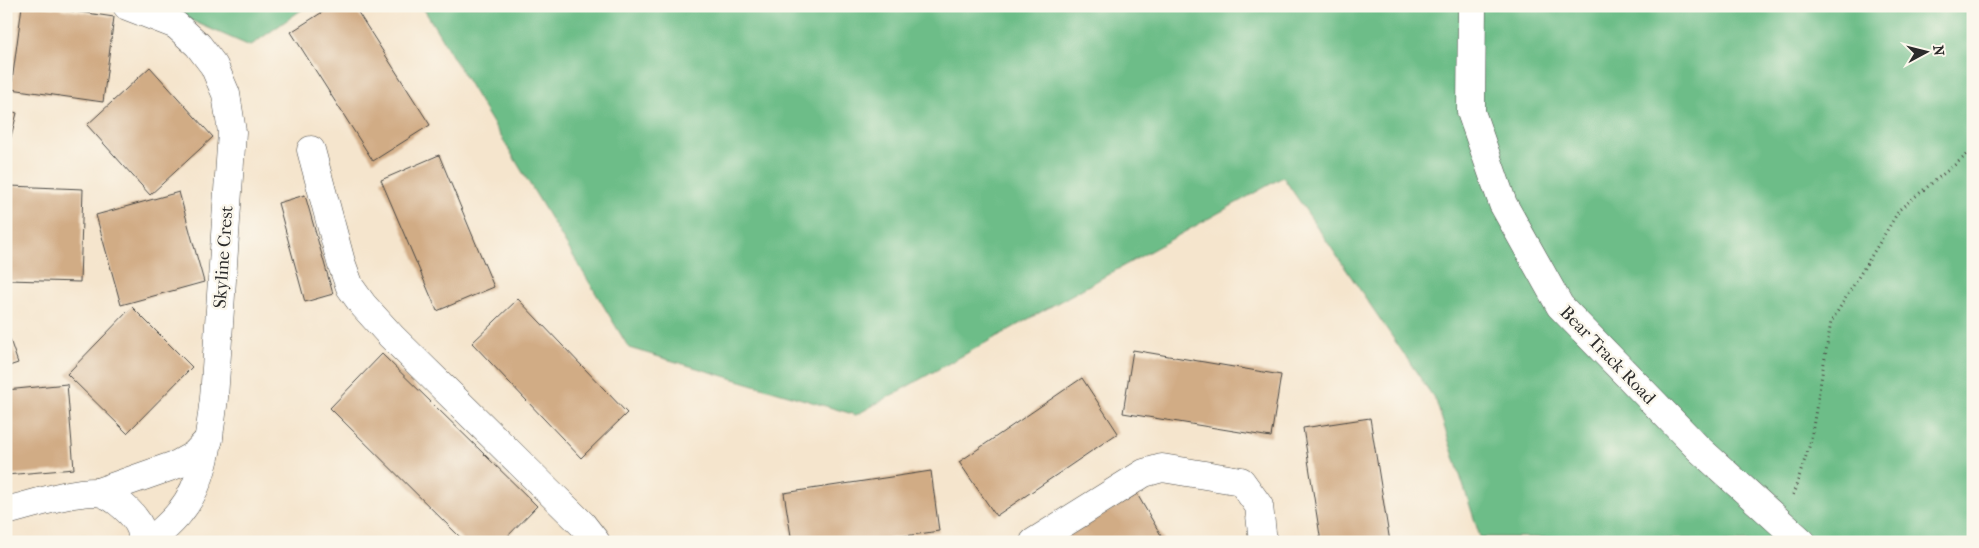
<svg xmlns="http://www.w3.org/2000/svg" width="1979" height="548" font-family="'IM FELL French Canon',serif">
<rect width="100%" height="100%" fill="#fbf7ec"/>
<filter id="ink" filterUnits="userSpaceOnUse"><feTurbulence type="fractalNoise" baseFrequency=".02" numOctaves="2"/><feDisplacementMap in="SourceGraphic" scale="10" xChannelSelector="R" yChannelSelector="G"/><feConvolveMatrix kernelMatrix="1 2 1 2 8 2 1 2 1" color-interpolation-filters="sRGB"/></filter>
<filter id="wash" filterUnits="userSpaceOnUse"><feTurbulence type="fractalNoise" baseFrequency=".0096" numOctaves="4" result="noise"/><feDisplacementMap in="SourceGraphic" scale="20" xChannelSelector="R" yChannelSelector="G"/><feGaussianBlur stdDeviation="1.12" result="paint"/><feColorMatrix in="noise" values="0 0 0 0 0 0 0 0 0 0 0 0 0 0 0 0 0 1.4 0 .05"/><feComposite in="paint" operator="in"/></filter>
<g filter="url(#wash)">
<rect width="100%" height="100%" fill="#f5e5cd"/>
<g fill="#6dbd88" stroke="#4c745a">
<polygon points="158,6 307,6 250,46"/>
<polygon points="422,6 1973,6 1973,542 1696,542 1692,539 1480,537 1436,401 1283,177 856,415 629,348"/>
</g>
<g id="blocks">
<g fill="#d1ac85">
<polygon points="22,6 39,6 114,17 103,102 11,89"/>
<polygon points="332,6 354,6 430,125 373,161 291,32"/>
<polygon points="150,67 213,137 150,195 87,125"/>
<polygon points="6,110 17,113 7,152 6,152"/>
<polygon points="439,155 494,287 437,311 381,180"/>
<polygon points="10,186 83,189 80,282 7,280"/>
<polygon points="179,192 204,282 121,305 96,215"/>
<polygon points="305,195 333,294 305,302 278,203"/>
<polygon points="518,299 627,413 581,458 472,343"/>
<polygon points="132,307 192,367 127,433 67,374"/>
<polygon points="6,328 18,363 6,367"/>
<polygon points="1133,350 1281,375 1271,437 1123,413"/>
<polygon points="382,354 537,506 502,542 465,542 330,408"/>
<polygon points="1082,378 1118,433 996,516 959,462"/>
<polygon points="67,384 74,469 6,475 6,390"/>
<polygon points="1370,418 1390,542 1321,542 1303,428"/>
<polygon points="931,471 939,531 865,542 792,542 784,493"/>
<polygon points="1137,494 1165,542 1058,542"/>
</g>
</g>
</g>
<g filter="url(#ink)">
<use href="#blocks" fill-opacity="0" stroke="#494743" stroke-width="1"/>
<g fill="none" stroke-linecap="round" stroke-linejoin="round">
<g stroke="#494743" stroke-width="29">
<g id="minor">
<path d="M127,6L176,25L198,45L214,66L226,94L232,132L214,398C209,437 206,480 180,512C172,523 160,532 150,542"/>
<polyline points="1472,6 1471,112 1503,204 1560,306 1698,448 1802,542"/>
<polyline points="311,150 341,262 350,287 363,305 391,336 582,524 596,542"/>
<polyline points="98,492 178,464 194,455 209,439"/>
<path d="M6,511C35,504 67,492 96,492C112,493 137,516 141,530C142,534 142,538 143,542"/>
<polyline points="1034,542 1144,473 1162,468 1241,481 1259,506 1263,542"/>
</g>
</g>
<polyline stroke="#494743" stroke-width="3" stroke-dasharray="1 4" stroke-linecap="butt" points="1793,495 1810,444 1831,322 1900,209 1973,150"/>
<use href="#minor" stroke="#fff" stroke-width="28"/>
</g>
</g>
<g text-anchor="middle" stroke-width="5" stroke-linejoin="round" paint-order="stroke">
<g font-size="18" fill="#2b2b2b" stroke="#fbf7ec">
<text transform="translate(223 257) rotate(-86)" y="6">Skyline Crest</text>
<text transform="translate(1608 355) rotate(46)" y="6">Bear Track Road</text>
</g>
</g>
<rect width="1979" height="548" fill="none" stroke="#fbf7ec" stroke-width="25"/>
<g transform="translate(1926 52) rotate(83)" stroke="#fbf7ec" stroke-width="4" paint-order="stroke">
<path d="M0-4L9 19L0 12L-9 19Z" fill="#2b2b2b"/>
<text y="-8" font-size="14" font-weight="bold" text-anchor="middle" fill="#2b2b2b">N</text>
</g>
</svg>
